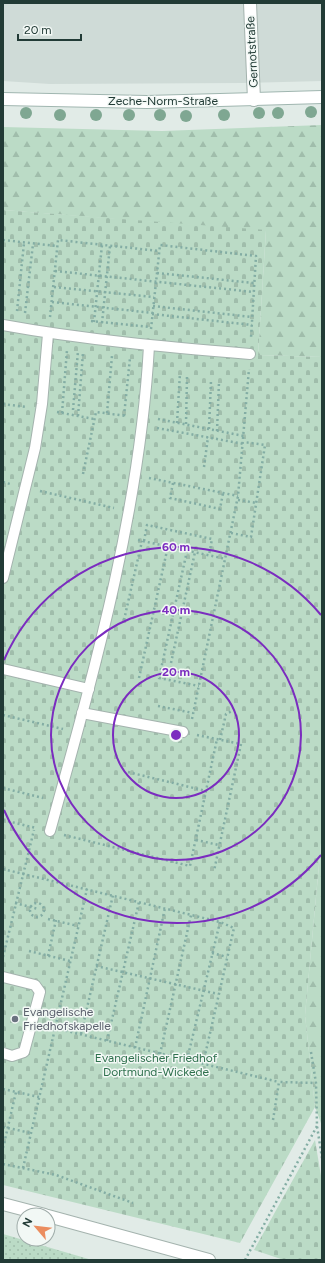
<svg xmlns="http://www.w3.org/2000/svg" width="325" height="1263" font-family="Figtree,sans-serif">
<defs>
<pattern id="grass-dots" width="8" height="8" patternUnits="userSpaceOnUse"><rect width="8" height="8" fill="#bbdbc6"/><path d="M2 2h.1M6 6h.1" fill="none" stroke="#a0bdab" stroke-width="1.8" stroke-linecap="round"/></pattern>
<pattern id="forest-firs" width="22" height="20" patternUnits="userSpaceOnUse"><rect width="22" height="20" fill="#bbdbc6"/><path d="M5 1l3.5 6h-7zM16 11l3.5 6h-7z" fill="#a0bdab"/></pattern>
<pattern id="cemetery-stones" width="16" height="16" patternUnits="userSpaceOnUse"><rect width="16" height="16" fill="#bbdbc6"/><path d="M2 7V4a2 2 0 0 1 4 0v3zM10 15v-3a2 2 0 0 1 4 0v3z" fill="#a0bdab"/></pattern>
</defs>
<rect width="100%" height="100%" fill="#e1ebe7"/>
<polygon fill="#cfdbd7" points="3,3 322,3 322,81 241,83 50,84 3,81"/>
<polygon fill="url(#grass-dots)" points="3,1234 92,1260 3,1260"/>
<g fill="url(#forest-firs)">
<polygon points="322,125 322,357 258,355 266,231 3,210 3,127 162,131"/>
<polygon points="322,833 322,1126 315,1107 305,1015"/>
</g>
<g fill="url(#cemetery-stones)">
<polygon points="3,210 266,230 258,355 322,357 322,832 305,1015 315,1107 240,1243 3,1185"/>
<polygon points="315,1140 322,1182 322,1260 284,1260 254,1250"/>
</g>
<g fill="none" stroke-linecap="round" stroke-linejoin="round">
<g stroke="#a4b3ae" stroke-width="12">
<g id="service">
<path d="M3,325C85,340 167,347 250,354"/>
<polyline points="3,578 35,448 42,404 48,334"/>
<polyline points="3,669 89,689"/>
<polyline points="82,713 183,732"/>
<path d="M50,831C94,672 140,511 149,346"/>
<polyline points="3,977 35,985 40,992 24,1052 12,1056 3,1053"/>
</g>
</g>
<g stroke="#a4b3ae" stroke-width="14">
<g id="minor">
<polyline points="250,3 254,100"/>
<polyline points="3,1204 45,1215"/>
<polyline points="48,1216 209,1260"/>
</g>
</g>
<g stroke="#a0b6b0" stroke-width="14">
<polyline id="secondary" points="3,99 147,102 322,97"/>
</g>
<g stroke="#83ada4" stroke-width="2.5" stroke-dasharray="2 3" stroke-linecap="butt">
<polyline points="3,240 57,246"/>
<polyline points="55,271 254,292"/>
<polyline points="157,273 254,283"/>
<polyline points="54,287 154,297"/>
<polyline points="52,302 153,313"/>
<polyline points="153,306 252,317"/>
<polyline points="17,311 24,243"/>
<polyline points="25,313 33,244"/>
<polyline points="152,314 252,325"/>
<polyline points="50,317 58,240 159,251"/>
<polyline points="91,321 151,327"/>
<polyline points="94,322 102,245"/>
<polyline points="102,323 110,246"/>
<polyline points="151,329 160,245 256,256 251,338"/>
<polyline points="3,404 26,407"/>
<polyline points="73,410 78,351"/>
<polyline points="57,412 94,419"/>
<polyline points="62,413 67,350"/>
<polyline points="107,413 112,356"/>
<polyline points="78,416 83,353"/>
<polyline points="124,416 130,358"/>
<polyline points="158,419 244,436"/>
<polyline points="177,423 180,373"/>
<polyline points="186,424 187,377"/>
<polyline points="157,428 244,444"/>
<polyline points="209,429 211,381"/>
<polyline points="217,431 219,382"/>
<polyline points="204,467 208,437"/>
<polyline points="83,474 96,412 127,416"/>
<polyline points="149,478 238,496"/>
<polyline points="3,482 10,484"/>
<polyline points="173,483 170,498 220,509 223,493"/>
<polyline points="40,491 114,508"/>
<polyline points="238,500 257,503"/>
<polyline points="231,533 251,537 265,445 244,442"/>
<polyline points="138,540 226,559"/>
<polyline points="144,541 147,525 212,539 209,555"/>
<polyline points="187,551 159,678 199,686"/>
<polyline points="124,620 142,541"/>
<polyline points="171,663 195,552"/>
<polyline points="139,678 168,546"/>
<polyline points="158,706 193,713"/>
<polyline points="3,715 63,729"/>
<polyline points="192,719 238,496 249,369"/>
<polyline points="197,735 241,744 214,871"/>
<polyline points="220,740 226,714 234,710"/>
<polyline points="128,772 206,791"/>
<polyline points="3,788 43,798"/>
<polyline points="3,820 36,828"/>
<polyline points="64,835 190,866 217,739"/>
<polyline points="196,840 219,845"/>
<polyline points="3,869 220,922 234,928 203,1064"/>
<circle cx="37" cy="910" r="7"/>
<polyline points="15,903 38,909"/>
<polyline points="48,919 78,926"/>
<polyline points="29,951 70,961"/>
<polyline points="212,953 227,957"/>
<polyline points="48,956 56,920"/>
<polyline points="3,957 34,830"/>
<polyline points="96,966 218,994"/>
<polyline points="46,1026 279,1082"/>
<polyline points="81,1034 113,895"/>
<polyline points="107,1041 139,902"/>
<polyline points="135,1048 165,908"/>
<polyline points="311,1052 316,1083 317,1126 322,1158"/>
<polyline points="160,1054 191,915"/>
<polyline points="187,1060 220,922"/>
<polyline points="3,1089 39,1097"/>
<polyline points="273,1120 279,1082 316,1083"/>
<polyline points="3,1127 31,1133"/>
<polyline points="3,1148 16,1092"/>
<polyline points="3,1164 56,1175 133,1203"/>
<polyline points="23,1168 87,889"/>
<polyline points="245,1260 317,1126"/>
</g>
<use href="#service" stroke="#fff" stroke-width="10"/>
<use href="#minor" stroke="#fff" stroke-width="12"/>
<use href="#secondary" stroke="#fff" stroke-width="12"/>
</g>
<g fill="#7fa792">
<circle cx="311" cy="112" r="6"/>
<circle cx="26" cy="113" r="6"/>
<circle cx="259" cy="113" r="6"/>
<circle cx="278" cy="113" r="6"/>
<circle cx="60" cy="115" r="6"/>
<circle cx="96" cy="115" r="6"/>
<circle cx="129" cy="115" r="6"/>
<circle cx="160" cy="115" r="6"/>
<circle cx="224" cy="115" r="6"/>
<circle cx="186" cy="116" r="6"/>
</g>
<g fill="none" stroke="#7b2cbf" stroke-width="2">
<circle cx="176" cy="735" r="63"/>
<circle cx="176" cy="735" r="125"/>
<path d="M321 855A188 188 0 0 1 4 810M4 660A188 188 0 0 1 321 615"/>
</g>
<circle fill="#6b7280" stroke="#f2f8f5" stroke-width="1.5" cx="15" cy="1019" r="4"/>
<g text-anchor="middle" stroke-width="3" stroke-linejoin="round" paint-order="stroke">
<g font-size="12" fill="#223b36" stroke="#f2f8f5">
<text transform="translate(252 52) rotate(-93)" y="4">Gernotstraße</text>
<text x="163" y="105">Zeche-Norm-Straße</text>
</g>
<g font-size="12" fill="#5b616d" stroke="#f2f8f5" text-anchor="start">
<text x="23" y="1016">Evangelische<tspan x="23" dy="14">Friedhofskapelle</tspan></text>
</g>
<g font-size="12" fill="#2e704d" stroke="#f2f8f5">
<text x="156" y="1062">Evangelischer Friedhof<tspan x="156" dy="14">Dortmund-Wickede</tspan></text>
</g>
</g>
<circle cx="176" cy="735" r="6" fill="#7b2cbf" stroke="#f2f8f5" stroke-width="2"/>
<g font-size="12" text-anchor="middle" font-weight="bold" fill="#7b2cbf" stroke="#f2f8f5" stroke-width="3" stroke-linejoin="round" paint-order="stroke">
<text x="176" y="551">60 m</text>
<text x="176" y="614">40 m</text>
<text x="176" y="676">20 m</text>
</g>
<rect width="325" height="1263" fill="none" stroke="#223b36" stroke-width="8"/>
<g transform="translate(36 1227) rotate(298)"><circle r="19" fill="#f2f8f5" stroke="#9faca9"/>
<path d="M0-3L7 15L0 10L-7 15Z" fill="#eb8d5f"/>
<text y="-6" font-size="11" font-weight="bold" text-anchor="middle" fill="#223b36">N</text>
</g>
<path d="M18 34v6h63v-6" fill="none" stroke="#223b36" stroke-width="2"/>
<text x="24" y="34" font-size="12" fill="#223b36" stroke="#f2f8f5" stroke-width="3" paint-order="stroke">20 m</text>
</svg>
